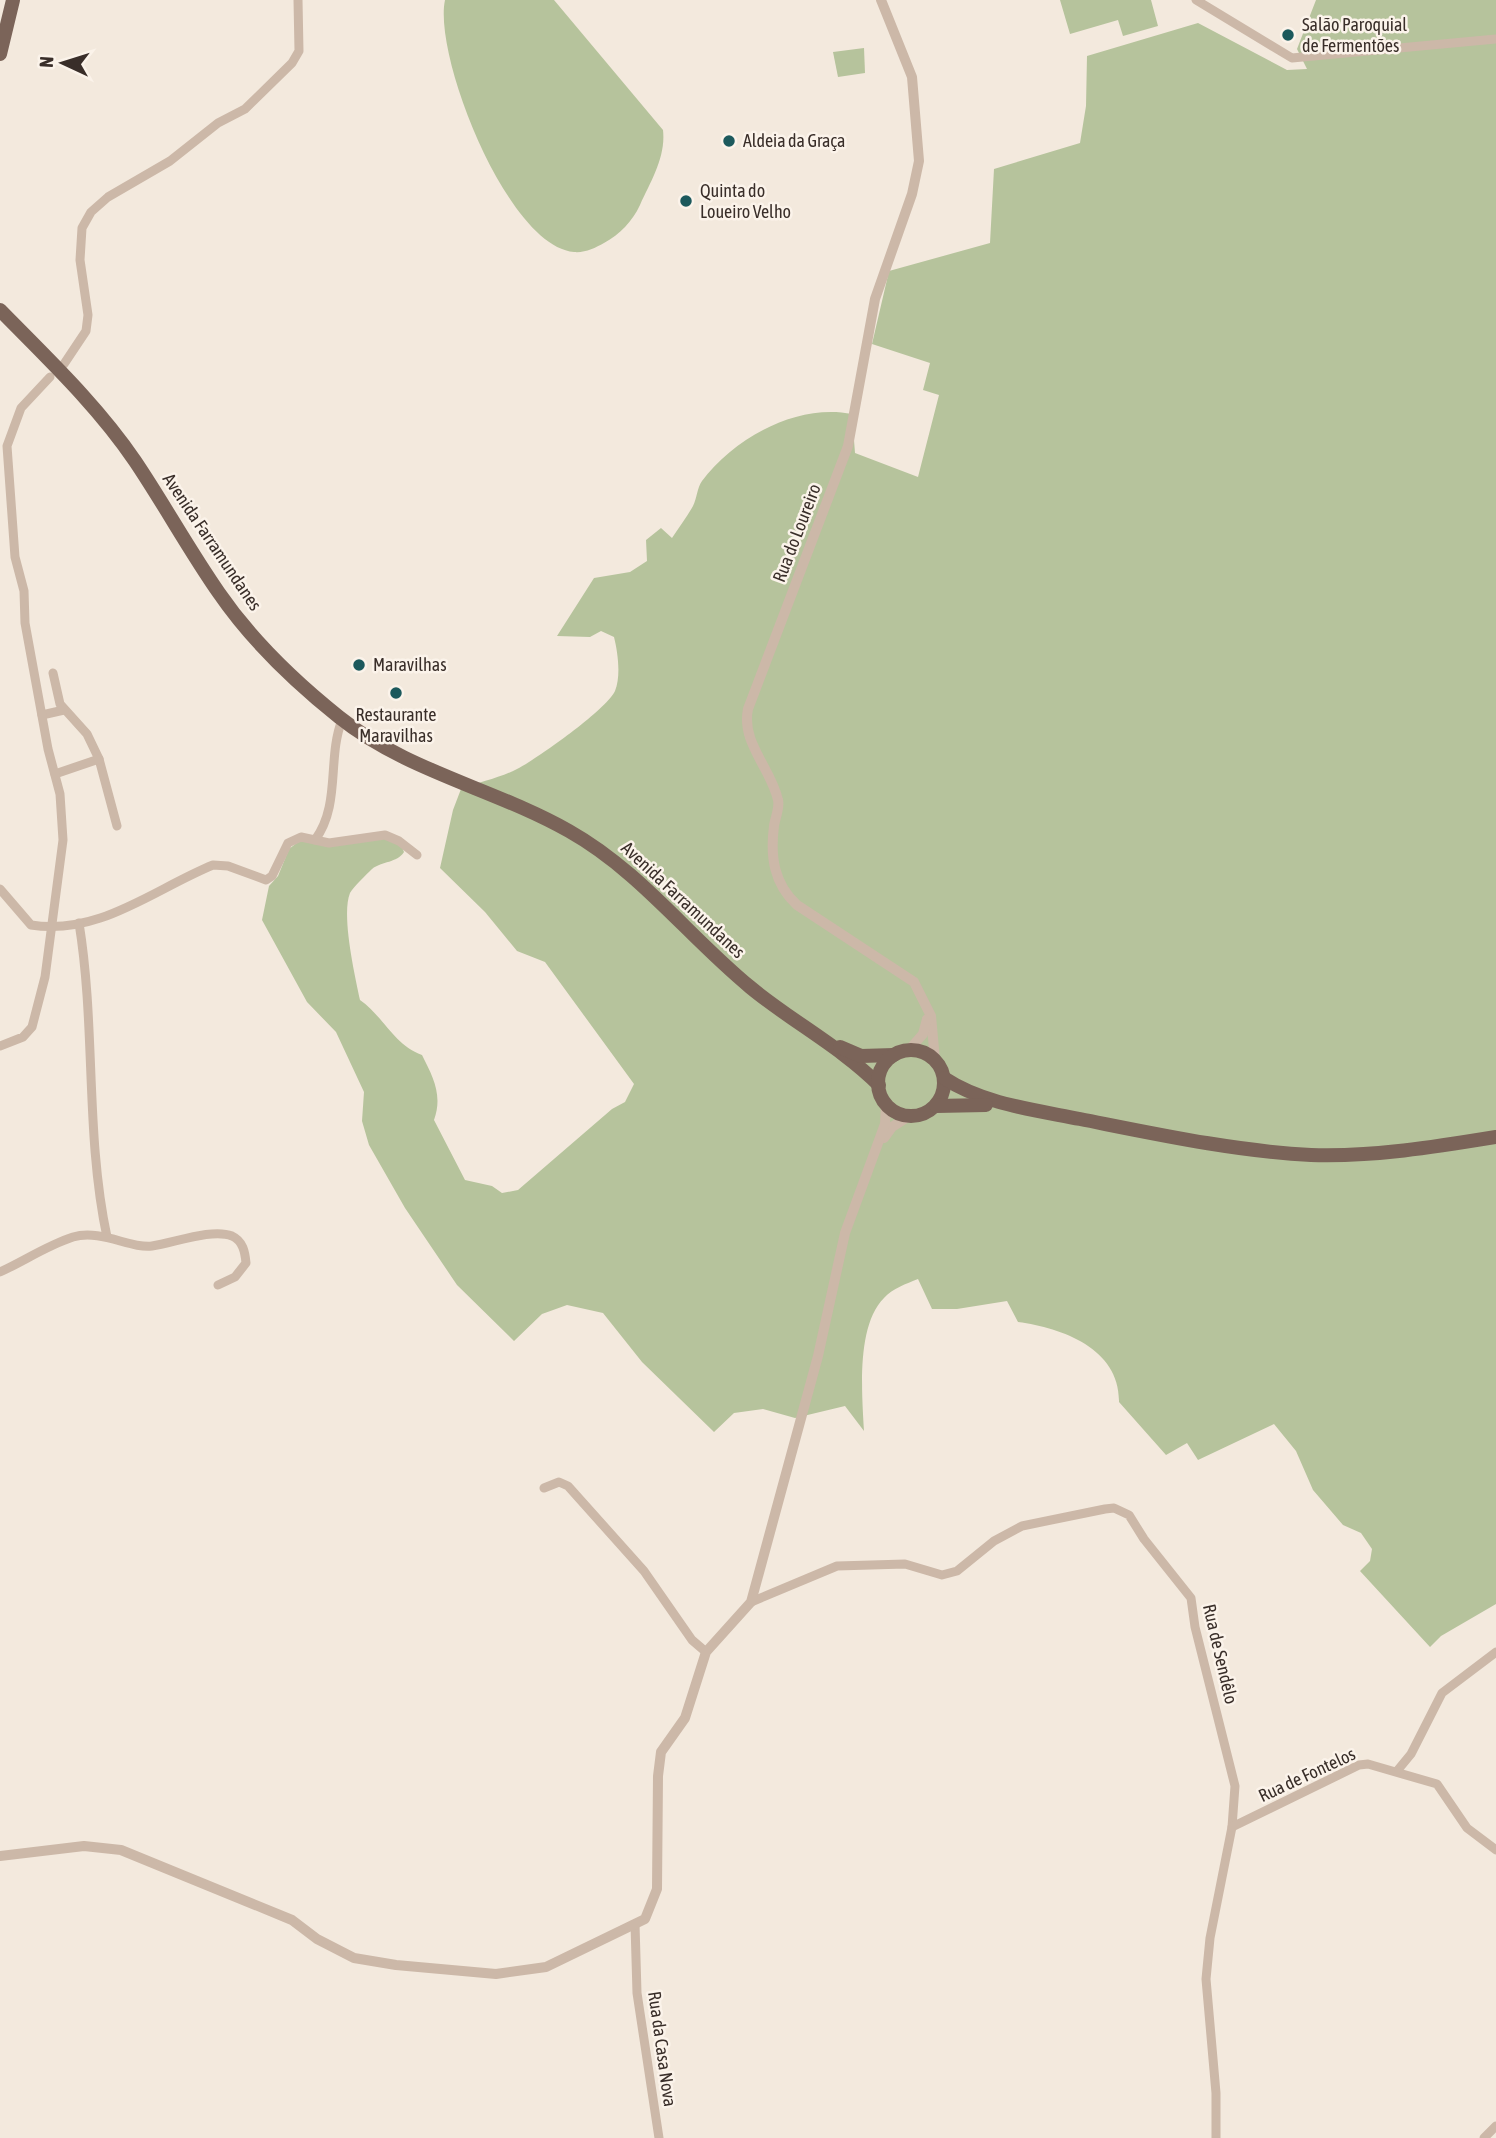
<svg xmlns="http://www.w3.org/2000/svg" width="1496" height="2138" font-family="'Asap Condensed',sans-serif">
<rect width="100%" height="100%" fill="#f3e9dd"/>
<g fill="#b6c39c">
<path d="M445,0H554L663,130C666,157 651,181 640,205C632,222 620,234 604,243C595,248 585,253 574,252C508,247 433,56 445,0Z"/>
<polygon points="1060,0 1151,0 1158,26 1123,36 1118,20 1070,34"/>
<path d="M1316,0H1496V1604L1441,1636L1430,1647L1360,1571L1370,1561L1372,1549L1361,1533L1343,1525L1313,1490L1296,1451L1274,1424L1198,1460L1187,1443L1166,1455L1119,1402C1120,1349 1063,1328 1018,1322L1007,1301L957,1309H932L918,1279C906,1284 893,1288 884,1298C856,1326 862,1394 864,1431L845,1406L795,1418L763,1409L734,1413L714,1432L642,1362L603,1313L567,1305L542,1314L514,1341L457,1285L405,1208L369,1145L362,1121L364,1092L336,1032L307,1002L262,920L269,886L278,876L289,849L298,842L385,837L401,845L404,852C397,863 382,861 372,869C366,875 354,886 350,893C341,915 355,976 360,1000C384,1017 394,1045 422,1055C433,1077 443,1095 434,1120L465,1180L492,1186L502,1193L518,1190L612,1109L625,1102L634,1084L545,962L517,951L485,912L440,868L453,810L461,789C479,782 500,778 517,769C537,759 607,709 615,691C621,676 618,653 614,637L601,631L590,637L557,636L594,578L630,572L647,561L646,540L661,528L672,538C679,527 687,517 693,506C697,498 697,488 702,481C734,438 797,403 852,414L855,453L918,477L939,395L923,390L930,363L872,344L889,271L990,243L994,169L1080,143L1086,106L1087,56L1198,23L1287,70L1307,69L1297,49Z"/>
<polygon points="864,48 865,73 838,77 833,52"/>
</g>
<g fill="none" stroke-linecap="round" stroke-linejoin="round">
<g stroke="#ccb8a8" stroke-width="9">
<polyline points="1196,0 1292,58 1496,39"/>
<polyline points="64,364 86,331 88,315 80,260 82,228 91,212 108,197 170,161 218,123 245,109 292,63 299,51 298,0"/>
<polyline points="53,673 60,704 87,734 99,759 117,826"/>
<polyline points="42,715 64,710"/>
<polyline points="55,774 99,759"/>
<path d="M315,840C341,805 327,758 342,720"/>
<path d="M0,889L31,925C99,936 154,889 213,865L228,866L266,880L272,876L288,843L301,837L329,843L385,835L399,841L417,855"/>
<path d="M79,923C96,1027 85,1134 107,1237"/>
<polyline points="0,1046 23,1037 32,1027 45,977 63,840 60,794 48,749 25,623 24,591 15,557 7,446 21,408 50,377"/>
<path d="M0,1272C24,1261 48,1245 73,1237C101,1229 131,1249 152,1246C174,1243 212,1228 232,1236C243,1241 245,1252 246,1263L235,1277L218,1285"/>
<polyline points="544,1488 559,1482 568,1486 644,1571 692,1640 706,1652"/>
<polyline points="751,1602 837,1566 905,1564 942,1575 957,1571 994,1541 1022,1526 1105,1509 1114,1508 1129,1515 1144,1539 1191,1598 1195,1627 1235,1786 1232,1827 1210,1938 1206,1979 1216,2093 1216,2138"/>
<polyline points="1397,1771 1411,1754 1442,1693 1496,1652"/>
<polyline points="1232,1827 1359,1765 1368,1764 1437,1784 1467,1828 1496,1850"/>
<polyline points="635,1924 637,1993 659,2138"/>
<polyline points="1484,2138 1496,2126"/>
</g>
<g stroke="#ccb8a8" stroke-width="10">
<path d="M881,0L912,77L919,161L912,194L875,299L848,446L748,709C741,743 771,768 778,800C780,808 775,818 774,826C770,857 774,884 797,905L914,982L931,1016L935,1060"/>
<polyline points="909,1050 923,1034 927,1019"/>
<polyline points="884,1138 892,1127 909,1116"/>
<polyline points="0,1856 84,1846 121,1850 292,1920 317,1939 354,1958 396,1965 496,1974 546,1967 645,1919 657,1889 658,1776 661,1752 685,1718 706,1652 751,1602 818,1356 845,1233 885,1124 886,1104"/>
</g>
<g stroke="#7b6459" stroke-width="14">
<polyline points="0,54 13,0"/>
<path d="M0,310C47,358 97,405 135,461C164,504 189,550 219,593C252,641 294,681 339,717C406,771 495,789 569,831C640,871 688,936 750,987C791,1021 841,1047 879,1085"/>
<polyline points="840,1047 861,1056 894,1055"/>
<circle cx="911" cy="1083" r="33"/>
<path d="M944,1078C983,1104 1035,1110 1080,1119C1156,1134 1234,1151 1311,1155C1373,1157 1435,1147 1496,1137"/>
<polyline points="936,1106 986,1105"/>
</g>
</g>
<g fill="#1c595c" stroke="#fbf3ea" stroke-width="2.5">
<circle cx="1288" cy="35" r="7"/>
<circle cx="729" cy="141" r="7"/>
<circle cx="686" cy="201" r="7"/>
<circle cx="359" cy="665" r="7"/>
<circle cx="396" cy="693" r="7"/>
</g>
<g text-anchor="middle" stroke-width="5" stroke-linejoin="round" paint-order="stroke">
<g font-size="18" fill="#392e29" stroke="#fbf3ea" text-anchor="start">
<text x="1302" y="31">Salão Paroquial<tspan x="1302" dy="21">de Fermentões</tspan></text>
<text x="743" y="147">Aldeia da Graça</text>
<text x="700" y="197">Quinta do<tspan x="700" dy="21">Loueiro Velho</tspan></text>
<text x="373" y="671">Maravilhas</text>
<text x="396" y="721" text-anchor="middle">Restaurante<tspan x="396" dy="21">Maravilhas</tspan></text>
</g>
<g font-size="18" fill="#392e29" stroke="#fbf3ea">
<text transform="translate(797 533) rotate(-69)" y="6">Rua do Loureiro</text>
<text transform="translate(212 542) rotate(56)" y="6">Avenida Farramundanes</text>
<text transform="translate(683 900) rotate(43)" y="6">Avenida Farramundanes</text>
<text transform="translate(1220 1654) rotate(77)" y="6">Rua de Sendêlo</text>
<text transform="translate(1307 1775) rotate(-25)" y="6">Rua de Fontelos</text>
<text transform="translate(662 2049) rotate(82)" y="6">Rua da Casa Nova</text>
</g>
</g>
<g transform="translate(63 63) rotate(274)" stroke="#fbf3ea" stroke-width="5" paint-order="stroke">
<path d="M0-5L12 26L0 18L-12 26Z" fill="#392e29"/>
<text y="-10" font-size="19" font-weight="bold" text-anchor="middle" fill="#392e29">N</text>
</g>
</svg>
